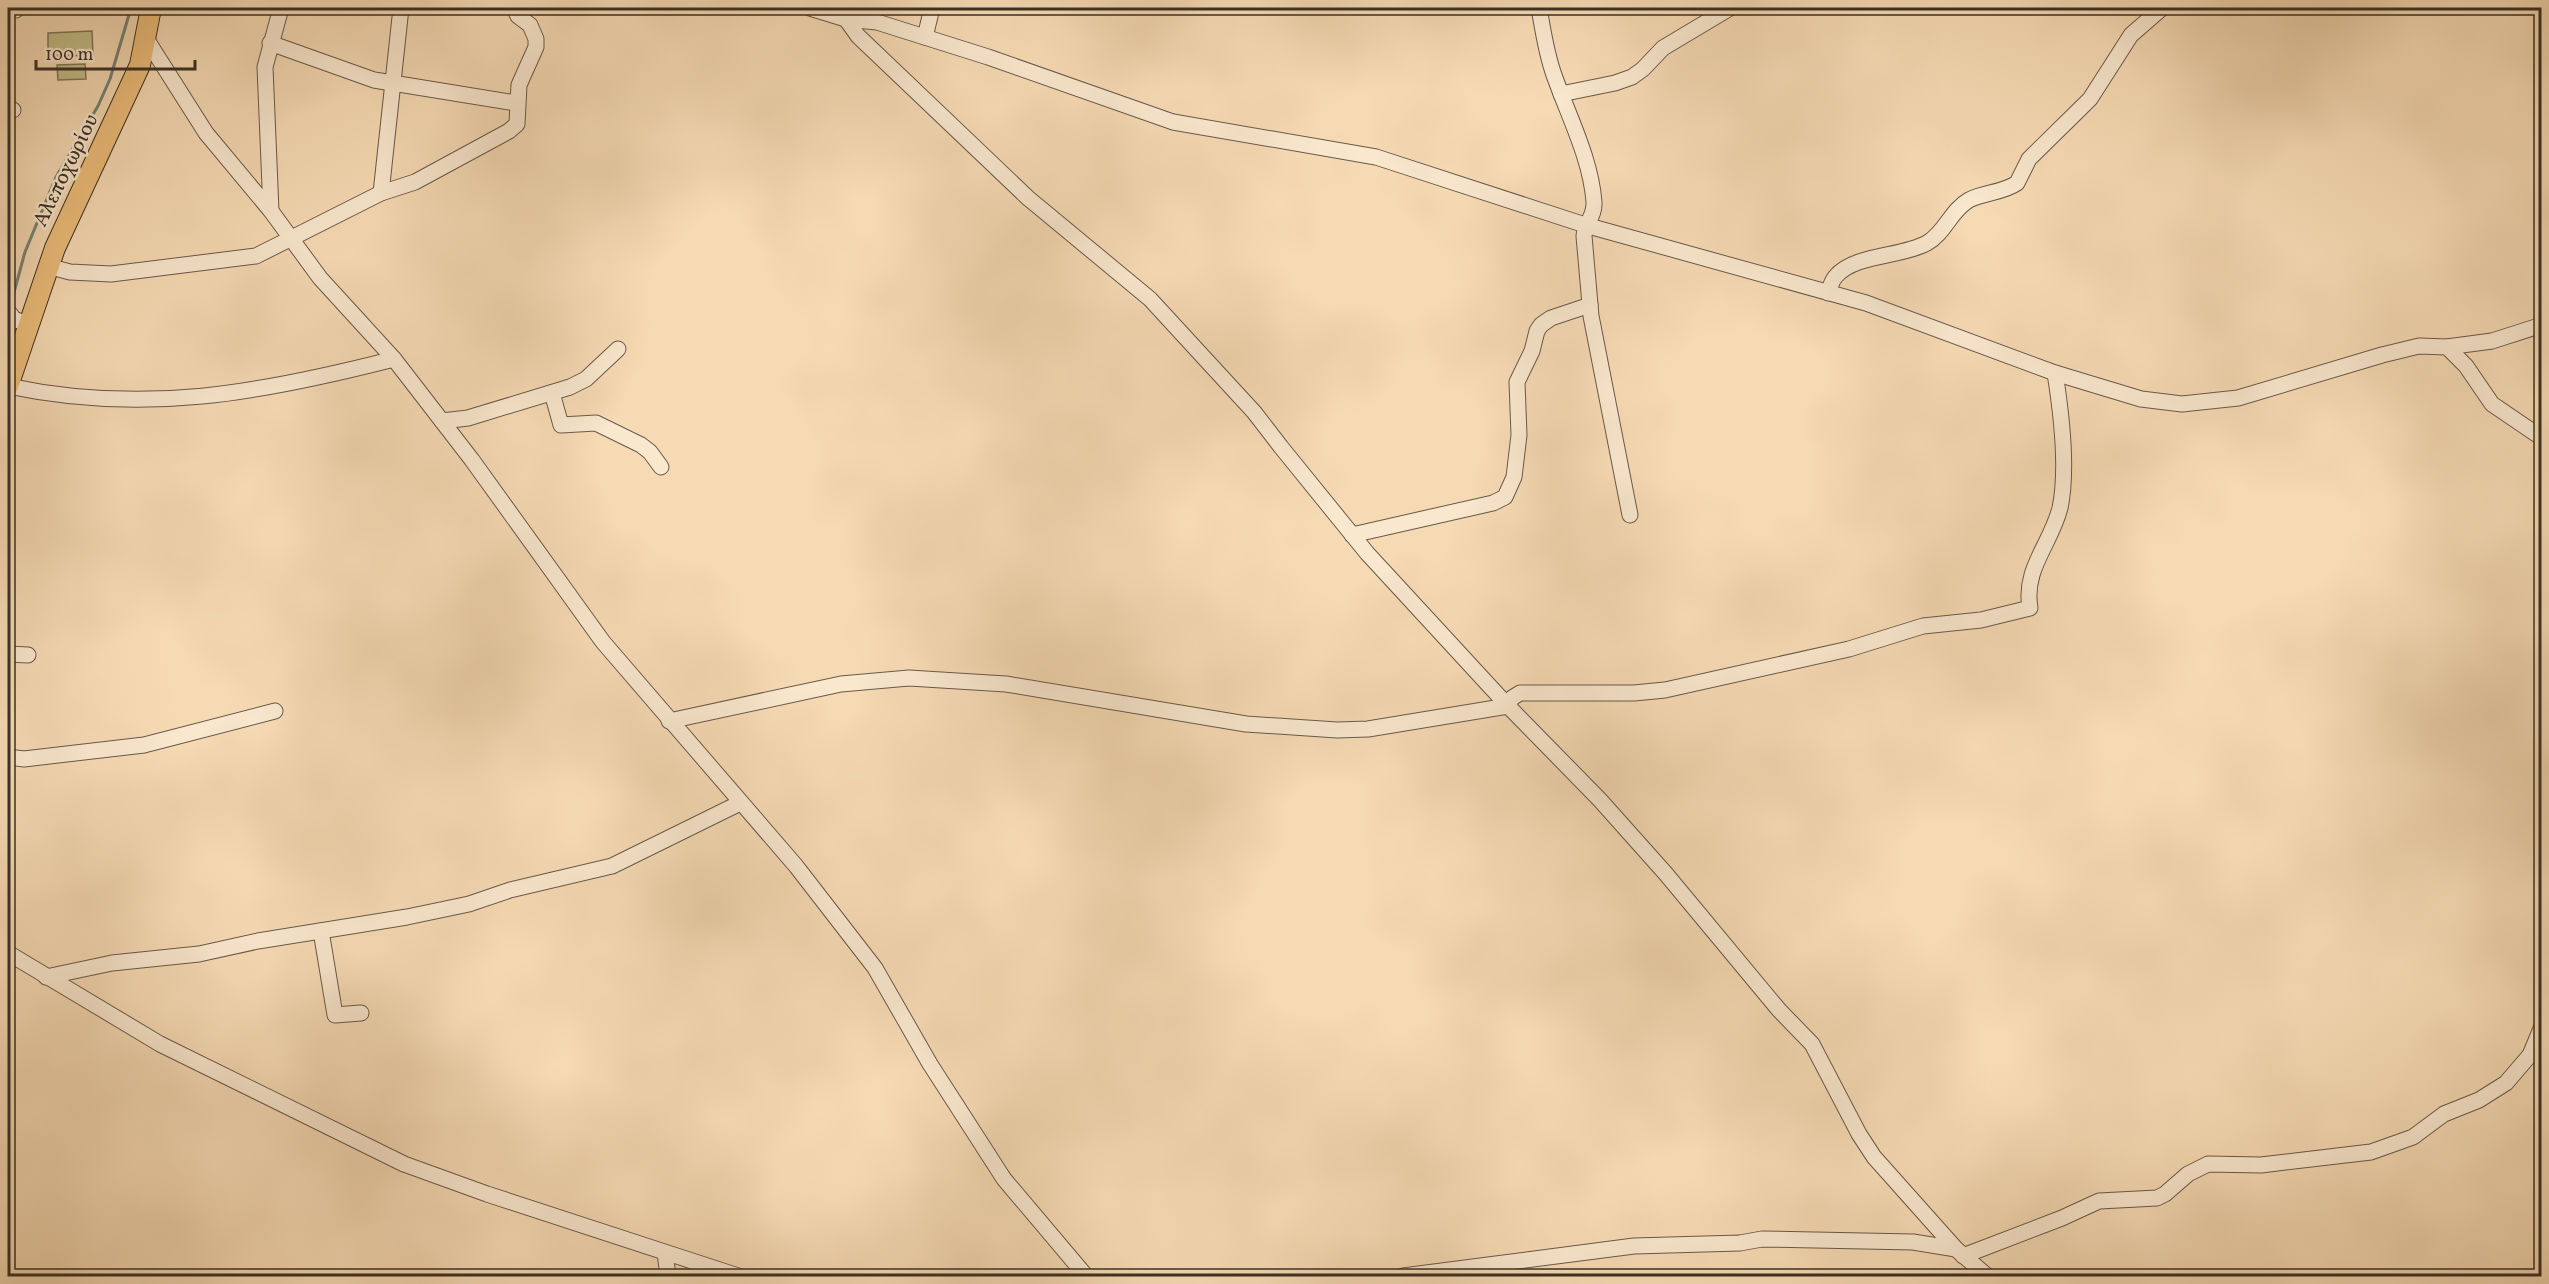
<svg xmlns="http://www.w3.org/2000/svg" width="2549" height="1284" font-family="Vollkorn,serif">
<rect width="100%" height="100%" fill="#f6dab4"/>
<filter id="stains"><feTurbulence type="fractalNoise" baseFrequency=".00333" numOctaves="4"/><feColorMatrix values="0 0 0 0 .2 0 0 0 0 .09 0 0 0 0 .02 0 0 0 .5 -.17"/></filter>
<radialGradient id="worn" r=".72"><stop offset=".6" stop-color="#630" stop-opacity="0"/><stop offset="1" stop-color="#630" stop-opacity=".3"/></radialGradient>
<g fill="#c2be89" stroke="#7e7757" stroke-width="1.5">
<polygon points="92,31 93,55 48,57 48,33"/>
<polygon points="85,64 86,79 58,80 57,65"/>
</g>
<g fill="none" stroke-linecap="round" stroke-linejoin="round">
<polyline stroke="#758376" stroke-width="3" points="10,307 25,252 56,177 98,106 110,79 131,8"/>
<g stroke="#685a49" stroke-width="17">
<g id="minor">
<polyline points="15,8 16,10"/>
<polyline points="810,8 846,19 877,22 988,57 1173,122 1376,157 1585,225 1866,303 2055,373 2141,399 2182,404 2238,398 2382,355 2419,346 2447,347 2466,366 2492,404 2542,438"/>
<path d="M1539,8C1543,30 1546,53 1554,75C1568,115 1591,159 1594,202C1595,216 1585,223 1584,236L1591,316L1630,515"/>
<polyline points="846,19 858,36 1028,198 1150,299 1254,412 1281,447 1367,553 1508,706 1600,800 1666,874 1779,1010 1812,1044 1859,1134 1874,1157 1956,1249 1987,1276"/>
<polyline points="925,37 932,8"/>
<polyline points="147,40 206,133 271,211 320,278 394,359 472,460 603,642 796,866 875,968 930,1064 1004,1179 1086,1276"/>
<polyline points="270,43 374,80 516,103"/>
<polyline points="1561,94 1615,83 1632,77 1643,69 1663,48 1730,8"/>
<polyline points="8,110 13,110"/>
<polyline points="381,193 401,8"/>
<polyline points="271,211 265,67 281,8"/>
<polyline points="47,266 70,272 111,274 256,256 381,193 415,182 509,131 517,124 519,85 536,47 536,39 530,25 518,16 514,8"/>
<path d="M1828,293C1830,287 1832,280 1836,276C1855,254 1902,257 1927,243C1945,233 1951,210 1969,200C1984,192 2003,193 2017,183L2029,159L2090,99L2131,35L2162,8"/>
<polyline points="8,311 14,319 29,325"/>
<polyline points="2447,347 2492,341 2542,325"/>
<path d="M8,386C144,415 261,393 394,359"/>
<polyline points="552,393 561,425 596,423 641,445 650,452 661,467"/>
<polyline points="442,421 468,418 570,387 586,379 618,349"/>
<polyline points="1352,535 1493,503 1505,497 1514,477 1519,435 1517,382 1532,351 1537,331 1541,325 1551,318 1590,305"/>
<polyline points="8,654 28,655"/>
<path d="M669,721L841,684L909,678L1006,684L1246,724L1337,730L1368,729L1508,706L1512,698L1520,693H1634L1665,690L1849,649L1923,626L1981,620L2030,608C2023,569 2051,544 2060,508C2068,470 2061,411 2055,373"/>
<polyline points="8,757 24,759 144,745 275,711"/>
<polyline points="321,931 335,1015 361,1013"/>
<polyline points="8,953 160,1044 404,1164 487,1194 738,1276"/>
<polyline points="46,977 112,963 199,954 258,941 407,917 469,904 510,890 612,866 740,803"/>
<polyline points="665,1253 668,1276"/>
<polyline points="1963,1256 2062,1218 2099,1201 2157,1198 2165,1194 2188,1174 2208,1164 2261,1165 2371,1152 2413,1137 2444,1114 2479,1100 2506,1083 2530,1055 2542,1026"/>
<polyline points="1403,1276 1634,1246 1740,1243 1762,1239 1913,1242 1956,1249"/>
</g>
</g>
<g stroke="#393025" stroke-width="22">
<polyline id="major" points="8,386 55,248 140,65 151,8"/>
</g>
<use href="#minor" stroke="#f9e7ce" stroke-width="15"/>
<use href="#major" stroke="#ebbd7a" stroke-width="20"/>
</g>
<g text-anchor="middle" stroke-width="5" stroke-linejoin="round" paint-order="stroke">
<g font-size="21" fill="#393025" stroke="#f9e7ce">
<text transform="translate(65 170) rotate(-64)" y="7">Αλεποχωρίου</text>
</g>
</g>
<rect width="2549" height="1284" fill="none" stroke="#f6dab4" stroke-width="30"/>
<rect x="9" y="9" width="2531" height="1266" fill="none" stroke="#393025" stroke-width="3"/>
<rect x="15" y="15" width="2519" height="1254" fill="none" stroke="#393025" stroke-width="1.5"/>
<path d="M36 60v9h159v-9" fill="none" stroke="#393025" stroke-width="3"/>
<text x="45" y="60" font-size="18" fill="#393025" stroke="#f9e7ce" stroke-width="4.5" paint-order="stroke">100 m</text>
<rect width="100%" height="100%" filter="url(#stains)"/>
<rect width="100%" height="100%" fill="url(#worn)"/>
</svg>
